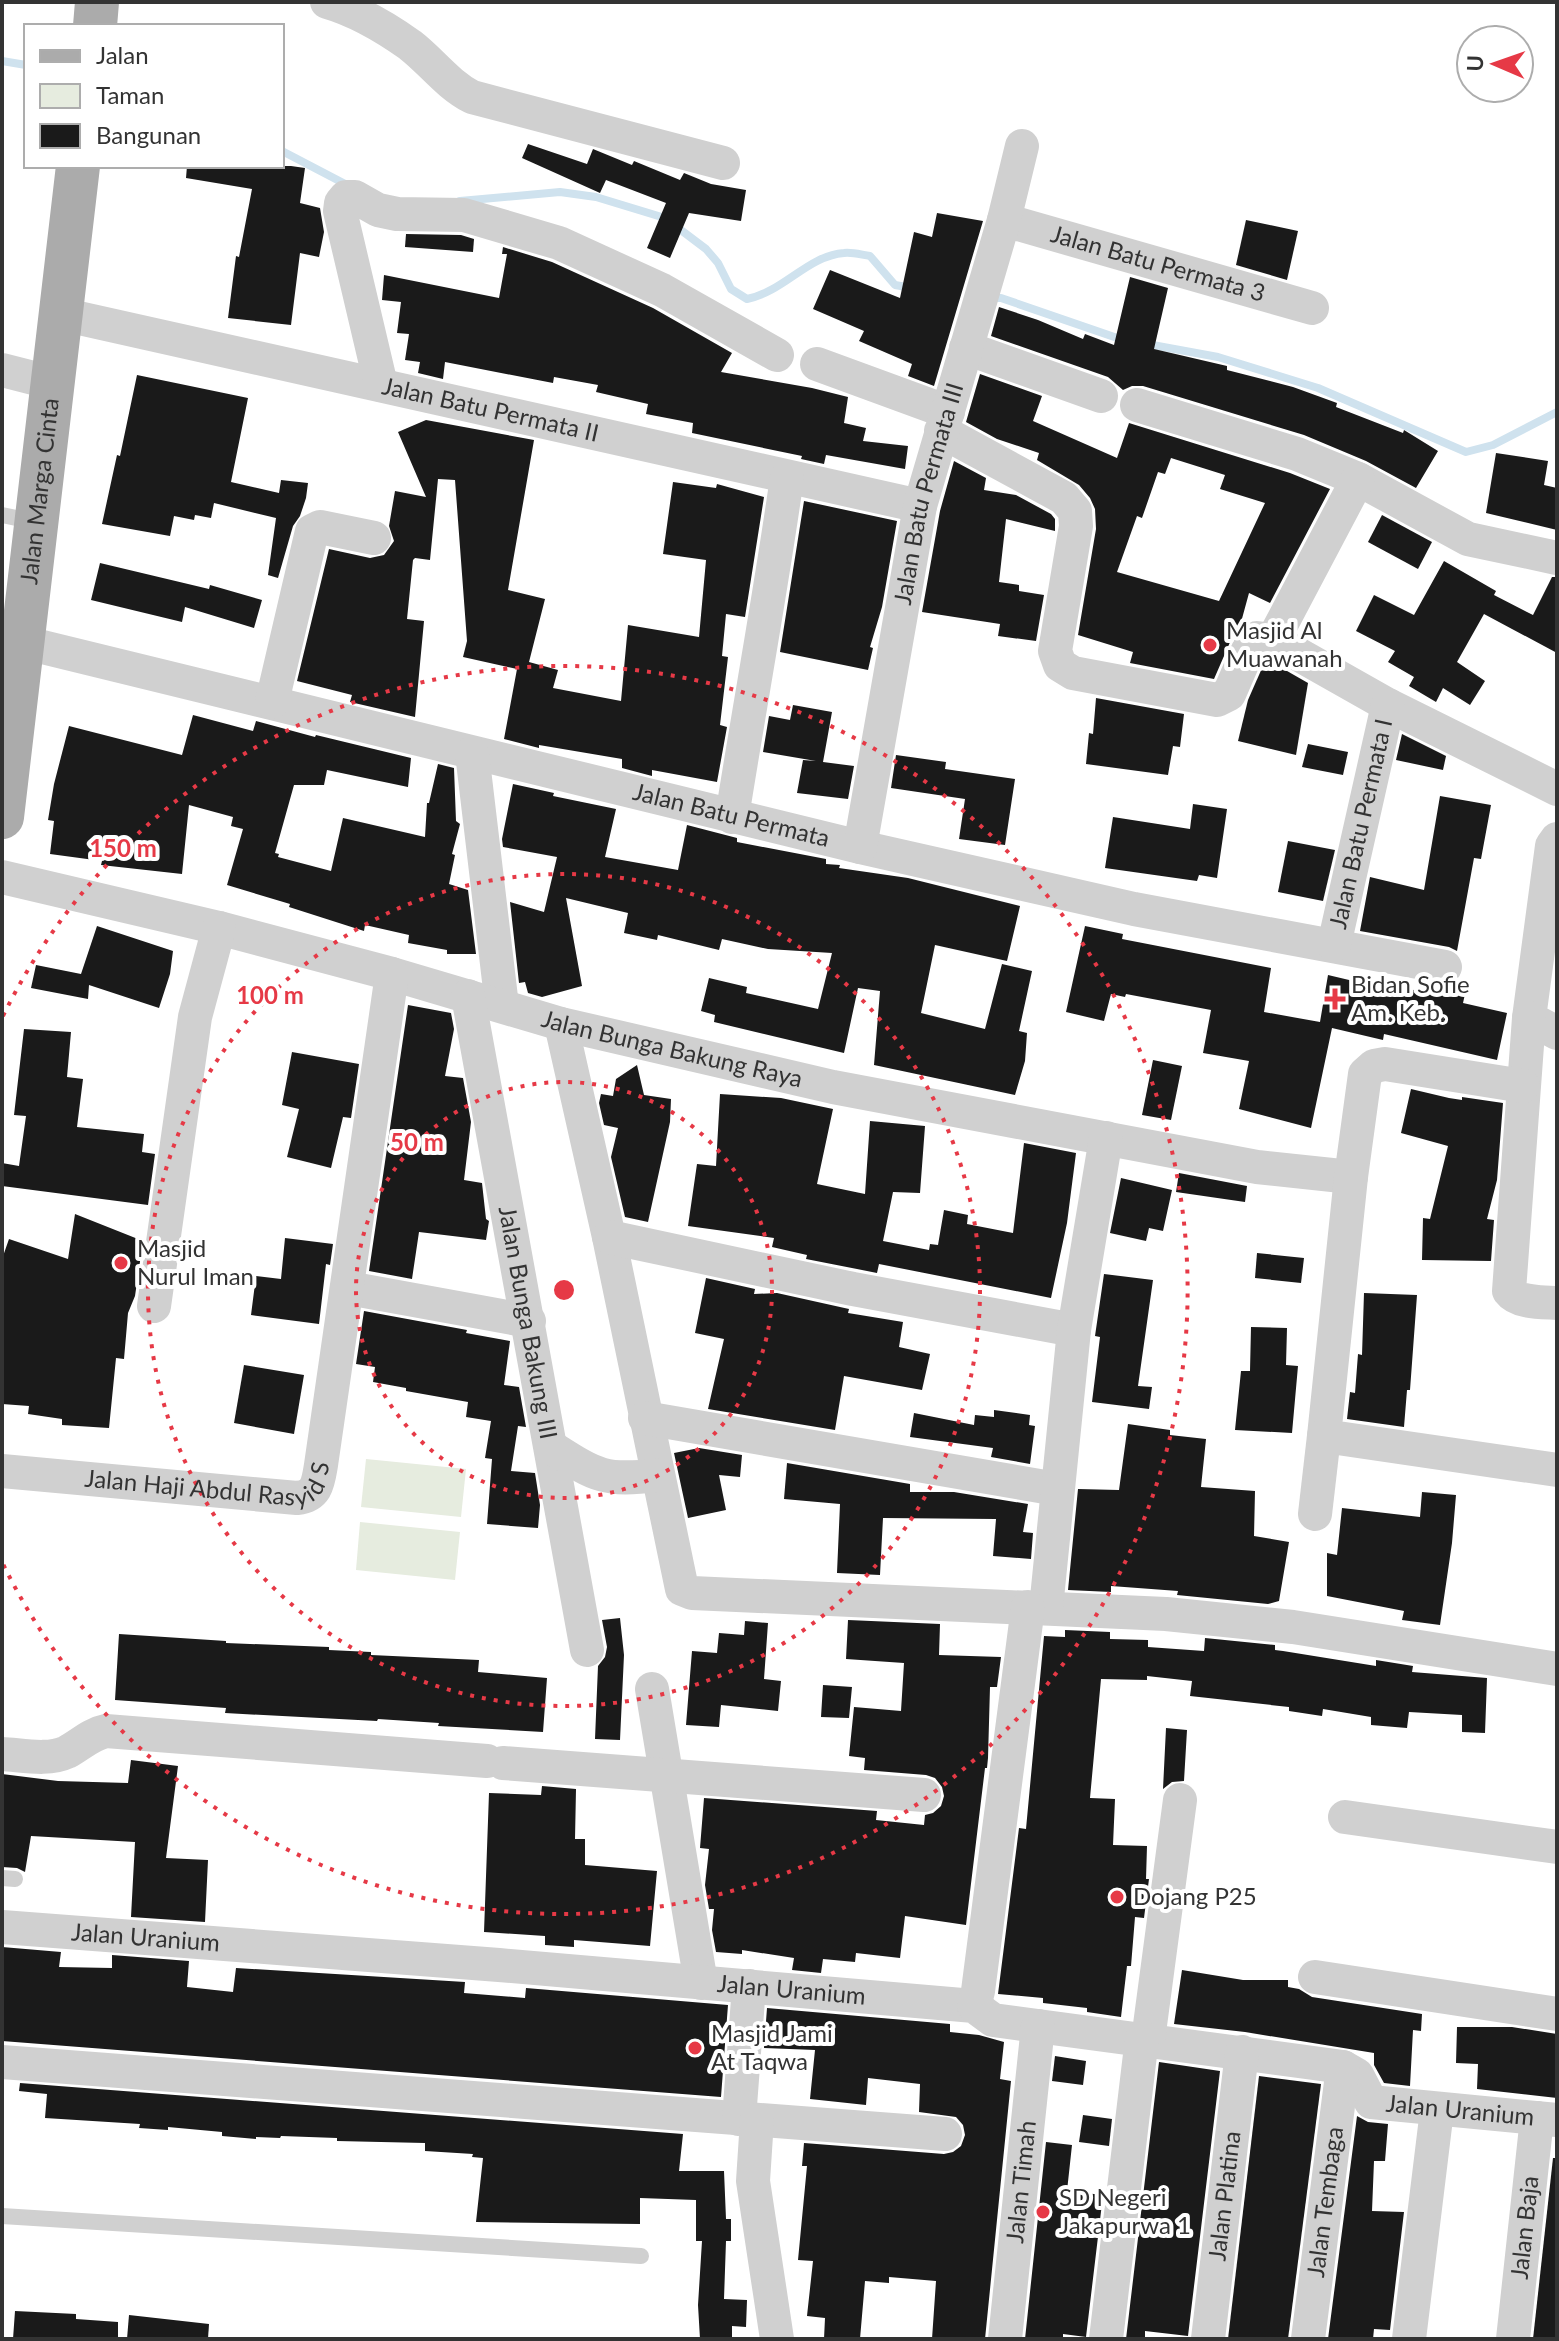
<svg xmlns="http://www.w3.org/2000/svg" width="1559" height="2341" font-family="Lato,sans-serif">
<rect width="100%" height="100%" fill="#fff"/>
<g fill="#e6ecdf">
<polygon points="366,1459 466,1469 461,1517 361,1507"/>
<polygon points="360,1522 460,1532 455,1580 356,1570"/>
</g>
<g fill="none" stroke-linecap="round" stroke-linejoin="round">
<g stroke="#cfe2ee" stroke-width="8">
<polyline points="2,61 26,65"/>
<polyline points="282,151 349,186"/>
<path d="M460,201L560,192L596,197L665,218L706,249L718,263L731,289L747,299C785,291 807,256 844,253C853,252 862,255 870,256L895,285L912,288"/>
<polyline points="994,298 1001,298 1126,341"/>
<polyline points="1147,344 1218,357 1318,388 1466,452 1493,445 1557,412"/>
</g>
</g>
<g fill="#1a1a1a" fill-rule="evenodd">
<polygon points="528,144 587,164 593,149 632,165 634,161 680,180 684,173 711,184 746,190 741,221 689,213 670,258 647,248 666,203 606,180 600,193 522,158"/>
<polygon points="187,166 291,166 305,168 300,203 320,208 324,232 319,257 300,253 291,325 228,318 236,256 239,257 252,189 186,178"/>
<polygon points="937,213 983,221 934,386 908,376 912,364 859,341 864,331 813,309 830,270 900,298 914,232 932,237"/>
<polygon points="1246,220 1298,231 1287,280 1236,265"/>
<polygon points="406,234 461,235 474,239 473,252 405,247"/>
<polygon points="503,247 552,262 653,308 732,353 721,372 812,388 848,397 844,423 866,428 863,441 908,446 905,469 826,455 824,464 801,459 802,456 692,433 693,423 646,414 648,404 596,392 598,385 554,377 553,383 445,362 443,379 418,373 420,362 405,360 409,334 397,333 401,302 382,300 384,275 499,298 507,254 502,254"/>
<polygon points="1130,277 1168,288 1154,349 1227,366 1227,370 1293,387 1337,403 1336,407 1403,433 1404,430 1438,451 1416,488 1366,461 1304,435 1143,386 1132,386 1123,390 1108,377 991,336 999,307 1038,320 1083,339 1085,334 1114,345"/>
<path d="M980,374L1042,396L1033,421L1117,458L1129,423L1290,473L1330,489L1270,603L1249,593L1240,626L1234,633L1214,679L1130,663L1133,652L1078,635L1096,529L1095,509L1090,498L1079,485L1037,460L1039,453L997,439L966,422ZM1171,458L1225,475L1220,489L1265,503L1219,601L1117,572L1137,516L1142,518L1158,472L1165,474Z"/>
<polygon points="137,375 248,398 231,482 279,493 281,480 308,483 306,498 300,516 293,526 278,578 268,575 276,518 214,503 211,518 195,515 194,520 174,516 170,536 102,524 117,455 120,456"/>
<polygon points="426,420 534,440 508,590 545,599 529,662 558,670 553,688 621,701 628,625 699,637 706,560 663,554 673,482 716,488 717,484 764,497 745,617 726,614 722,656 728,657 720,725 727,727 717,782 652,770 652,776 622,768 622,759 539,745 539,748 504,739 517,669 463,657 467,641 455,480 438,479 430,560 415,558 413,560 407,619 424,621 415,717 350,702 352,695 297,681 329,549 370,558 384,555 394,541 389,526 395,491 426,497 398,432"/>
<polygon points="1496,453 1548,461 1544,485 1557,488 1557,530 1486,513"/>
<polygon points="954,461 986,478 984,490 1016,495 1051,514 1055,519 1055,531 1006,519 999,582 1019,585 1019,591 1044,595 1036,641 998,636 1000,624 922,612 940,511"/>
<polygon points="804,501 897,521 882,607 870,647 873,648 868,670 780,652"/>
<polygon points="1382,515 1432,542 1418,569 1368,542"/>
<polygon points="1444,561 1496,591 1494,595 1533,615 1552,577 1557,577 1557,653 1484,614 1457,662 1485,681 1470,705 1443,688 1436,702 1409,686 1414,677 1388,662 1395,651 1356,631 1374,595 1414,615"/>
<polygon points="100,563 209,589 210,585 262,600 254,628 185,607 182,622 91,600"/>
<polygon points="1266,659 1308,683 1296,755 1238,741 1248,700"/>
<polygon points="1096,698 1184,714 1180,747 1173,746 1168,775 1086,764 1089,733 1093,734"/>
<polygon points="793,705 832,712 823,762 854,766 848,799 797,793 803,760 816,761 763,752 769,716 790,720"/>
<polygon points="193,715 253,731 256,721 315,737 316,735 411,758 408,787 327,770 324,785 294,785 275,853 279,854 278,857 331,871 343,818 425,837 427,803 429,803 438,764 454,768 456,821 460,824 452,854 455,855 449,884 468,890 476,954 447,954 447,950 408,943 409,935 365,925 364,931 289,907 290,904 227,885 243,829 231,826 233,817 189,805 182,874 101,865 102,861 50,854 54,821 48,820 54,784 69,726 182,755"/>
<polygon points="1402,734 1446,756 1443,770 1396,760"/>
<polygon points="1308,744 1348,752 1343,775 1302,767"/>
<polygon points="896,755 946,762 945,769 1015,779 1005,845 959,839 965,799 891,788"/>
<polygon points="513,784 554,793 553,796 616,809 605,857 678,870 687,825 737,838 737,842 826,859 826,864 840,865 839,868 908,878 1020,906 1007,961 935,945 921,1013 985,1029 1002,964 1032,971 1019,1031 1027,1033 1025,1061 1015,1095 874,1065 880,991 858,988 844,1053 714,1022 715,1015 701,1011 709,978 747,987 746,993 818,1009 832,953 768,949 722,939 719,950 658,935 657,940 624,933 628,913 566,898 582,986 542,997 528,993 525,982 519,983 510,902 544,912 557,857 503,847 502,839"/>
<polygon points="1440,796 1491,805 1481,859 1474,858 1457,951 1449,947 1360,931 1370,877 1424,890"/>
<polygon points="1193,804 1227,809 1217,878 1199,875 1197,881 1105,868 1113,817 1190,829"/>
<polygon points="1288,841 1335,850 1323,901 1278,892"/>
<polygon points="97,926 173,951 170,974 159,1008 89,985 88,999 31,988 36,965 81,974"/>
<polygon points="1085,926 1123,934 1122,939 1271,968 1264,1012 1320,1022 1328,975 1404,993 1405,988 1440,996 1442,989 1465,994 1463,1003 1507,1013 1497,1060 1384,1034 1383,1040 1332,1028 1311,1128 1239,1109 1249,1061 1203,1053 1211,1010 1126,994 1125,997 1111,994 1104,1021 1066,1012"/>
<polygon points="408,1005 451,1013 454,1029 445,1076 463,1078 471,1122 464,1180 482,1183 486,1219 489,1221 486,1240 419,1232 412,1279 369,1271"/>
<polygon points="24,1029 71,1032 67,1077 83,1079 77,1127 144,1134 142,1152 155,1154 148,1205 2,1186 2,1163 19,1166 26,1116 14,1115"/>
<polygon points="292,1052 359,1064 351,1118 343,1117 331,1168 287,1157 299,1109 282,1105"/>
<polygon points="1153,1060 1182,1066 1171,1120 1142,1115"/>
<polygon points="637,1065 644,1095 671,1099 670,1122 648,1222 625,1217 611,1157 618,1128 604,1125 599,1103 601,1094 613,1096 616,1079"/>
<polygon points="1411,1089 1449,1098 1462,1100 1462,1097 1503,1103 1497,1180 1487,1219 1494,1220 1491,1261 1422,1260 1423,1218 1430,1219 1448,1146 1401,1133"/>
<polygon points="720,1094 781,1098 833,1109 817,1184 865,1194 870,1121 925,1126 920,1193 893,1192 883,1241 929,1250 930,1244 938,1245 944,1210 968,1215 967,1224 1013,1233 1024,1143 1076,1153 1067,1223 1051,1298 879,1264 877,1273 857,1269 806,1259 807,1255 772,1247 774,1238 688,1226 697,1164 716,1166"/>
<polygon points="1179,1173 1247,1186 1245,1202 1176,1192"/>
<polygon points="1121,1178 1172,1190 1163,1231 1149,1228 1146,1241 1110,1233"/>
<polygon points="75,1214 143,1241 135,1296 128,1313 124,1359 116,1358 109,1428 62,1425 62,1419 28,1414 29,1406 2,1404 2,1259 9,1239 68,1259"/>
<polygon points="285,1238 333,1244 330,1265 326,1264 319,1324 251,1315 256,1276 281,1279"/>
<polygon points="1257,1253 1304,1258 1301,1283 1255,1278"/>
<polygon points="1104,1274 1153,1280 1138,1386 1152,1387 1149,1409 1092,1402 1100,1337 1095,1336"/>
<polygon points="706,1278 755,1289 754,1294 777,1293 849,1309 848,1313 903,1322 899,1347 930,1354 922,1390 844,1376 835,1430 708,1409 724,1339 695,1333"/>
<polygon points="1364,1293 1417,1295 1410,1390 1407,1390 1404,1427 1347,1419 1350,1392 1355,1393 1358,1354 1362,1355"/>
<polygon points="364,1311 467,1330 466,1333 510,1341 504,1385 519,1387 526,1427 518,1426 511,1471 535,1473 540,1505 538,1528 487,1524 492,1459 485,1458 491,1421 466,1417 468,1402 406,1391 406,1388 373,1382 375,1367 356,1364"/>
<polygon points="1251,1327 1287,1328 1286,1365 1298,1366 1292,1433 1235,1430 1241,1371 1250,1371"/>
<polygon points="244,1365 304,1375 294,1434 234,1423"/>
<polygon points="994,1410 1030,1415 1029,1425 1035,1426 1030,1464 991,1457 993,1448 910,1437 914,1413 974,1425 975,1415 994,1417"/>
<polygon points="1128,1424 1170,1430 1170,1435 1206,1439 1201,1487 1255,1491 1254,1536 1289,1542 1279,1601 1268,1604 1177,1595 1178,1591 1111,1586 1111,1592 1068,1590 1078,1489 1119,1490"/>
<polygon points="699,1448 742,1455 740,1477 719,1475 726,1510 688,1518 674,1453"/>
<polygon points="787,1463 910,1484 910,1492 954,1492 1028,1504 1023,1532 1033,1533 1031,1559 993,1556 996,1519 883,1518 880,1575 837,1573 840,1504 784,1499"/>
<polygon points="1422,1492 1456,1495 1452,1543 1440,1625 1402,1620 1404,1611 1327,1596 1327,1553 1337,1555 1342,1508 1420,1517"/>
<polygon points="620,1618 624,1655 620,1740 595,1739 598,1666 605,1657 607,1647 602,1620"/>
<polygon points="848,1620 940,1624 939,1655 1001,1657 997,1687 990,1687 988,1758 987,1768 985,1768 966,1925 905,1916 900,1958 856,1953 855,1962 823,1959 821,1973 792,1970 794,1958 742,1950 742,1954 716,1952 712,1930 714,1909 709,1909 705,1885 709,1849 700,1848 704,1798 877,1811 876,1820 924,1825 925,1815 933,1813 941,1806 944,1796 942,1787 935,1778 926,1775 864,1770 865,1758 849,1756 854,1707 901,1711 904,1663 846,1659"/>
<polygon points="745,1621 768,1623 764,1679 781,1681 778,1711 721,1705 719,1727 686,1725 692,1651 717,1653 719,1633 744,1635"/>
<polygon points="1065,1630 1110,1632 1110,1639 1148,1640 1148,1647 1204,1651 1205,1638 1275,1645 1275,1650 1283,1651 1376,1666 1376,1660 1413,1666 1412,1672 1487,1678 1485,1733 1462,1732 1462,1715 1409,1712 1407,1728 1371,1725 1371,1717 1323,1709 1322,1716 1289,1711 1289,1707 1190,1696 1192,1681 1147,1676 1147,1680 1101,1679 1090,1798 1115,1799 1113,1845 1147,1846 1146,1879 1149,1879 1144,1918 1135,1917 1131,1966 1127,1966 1121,2017 1087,2012 1087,2008 1043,2003 1043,1998 998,1994 1019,1828 1026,1829 1044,1636 1065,1637"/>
<polygon points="119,1634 226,1641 226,1643 329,1647 329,1650 371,1652 371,1655 479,1660 478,1672 547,1678 543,1732 438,1726 439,1723 378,1719 377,1721 225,1713 226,1708 115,1700"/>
<polygon points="823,1685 852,1687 849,1718 821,1717"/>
<polygon points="1166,1728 1187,1730 1184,1781 1172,1782 1163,1789"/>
<polygon points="131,1760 178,1766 166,1858 208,1860 205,1922 131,1917 135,1842 31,1836 25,1872 17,1868 2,1867 2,1774 58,1781 128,1783"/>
<polygon points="542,1786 576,1789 575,1839 585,1839 585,1865 657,1871 650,1946 574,1940 574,1947 545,1945 545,1936 484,1932 489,1793 541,1795"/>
<polygon points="2,1947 61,1952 59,1967 112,1968 112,1955 189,1961 187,1987 233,1992 236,1968 465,1982 464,1993 525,1998 526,1988 728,2005 721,2097 2,2041"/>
<polygon points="1182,1970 1243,1980 1288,1980 1288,1987 1299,1989 1312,1997 1422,2014 1421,2031 1413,2030 1410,2086 1384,2083 1374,2065 1374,2053 1245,2032 1174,2024"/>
<polygon points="767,2008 950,2024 950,2032 979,2035 1004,2042 1000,2079 1011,2081 985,2339 932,2339 936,2281 889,2277 889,2283 865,2281 860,2339 824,2339 825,2318 807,2316 813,2261 798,2260 807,2166 802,2166 804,2143 944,2154 953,2152 961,2146 965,2135 963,2125 956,2117 919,2112 920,2084 868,2078 866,2105 810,2099 815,2050 764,2048"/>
<polygon points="1457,2027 1512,2027 1557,2034 1557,2098 1477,2089 1478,2064 1456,2063"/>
<polygon points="1055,2056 1086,2061 1083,2085 1052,2081"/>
<polygon points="1159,2062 1220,2071 1188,2336 1145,2331 1145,2339 1126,2339"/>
<polygon points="1259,2076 1321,2084 1288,2339 1228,2339"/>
<polygon points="20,2083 683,2134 679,2171 724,2171 726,2219 731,2219 731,2241 726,2241 724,2299 747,2300 746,2327 732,2326 732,2339 700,2339 698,2305 702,2241 696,2241 696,2200 640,2198 640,2224 476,2222 483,2158 472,2157 473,2154 425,2151 425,2143 337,2141 337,2138 281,2136 280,2138 256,2137 256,2139 222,2136 222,2132 168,2127 168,2130 139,2128 140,2124 45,2118 47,2094 19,2091"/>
<polygon points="1083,2115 1112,2119 1109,2146 1079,2142"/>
<polygon points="1357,2116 1368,2122 1388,2124 1385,2161 1374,2161 1372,2211 1404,2212 1390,2330 1374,2329 1373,2339 1328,2339"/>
<polygon points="1046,2142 1072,2145 1067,2191 1103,2195 1086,2337 1063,2334 1063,2338 1025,2339"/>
<polygon points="1553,2158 1557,2158 1556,2339 1533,2339"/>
<polygon points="15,2311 76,2314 76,2319 118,2322 118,2339 13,2339"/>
<polygon points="129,2315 209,2324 208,2339 127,2339"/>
</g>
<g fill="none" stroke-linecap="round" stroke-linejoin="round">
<g stroke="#d0d0d0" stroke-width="16">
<polyline points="2,515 35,522"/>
<polyline points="2,1878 15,1879"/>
<polyline points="2,2216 641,2256"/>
</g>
<g stroke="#d0d0d0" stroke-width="34">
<path d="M327,2C355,10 386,28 410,45C432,62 447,84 472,97L723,163"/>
<path id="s1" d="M1004,220L1312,308"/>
<path id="s2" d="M61,314L920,506"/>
<polyline points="966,348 1101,396"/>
<polyline points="817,364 948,412"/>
<polyline points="2,370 53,383"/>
<polyline points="381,385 340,211 341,203 346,197 355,197 378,210 397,214 464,215 559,243 662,290 777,355"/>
<polyline points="1137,405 1297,454 1358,479 1468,539 1557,558"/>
<polyline points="941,431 1064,498 1075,511 1076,526 1055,651 1060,665 1073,673 1217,700 1229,694 1252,641 1257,638 1273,640 1388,705 1557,789"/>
<polyline points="1273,640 1358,479"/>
<path id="s3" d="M22,642L860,847L1134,909L1445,967"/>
<polyline points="272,702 312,531 320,527 374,538"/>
<polyline points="472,753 502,1006"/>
<path d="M732,817C750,703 771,591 787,477"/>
<polyline points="1557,839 1552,846 1529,1018 1557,1033"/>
<path id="s4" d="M860,847L920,506L1004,220L1022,146"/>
<path id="s5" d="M2,877L219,928L392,974L561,1024L833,1087L1257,1167L1351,1177"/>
<path id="s6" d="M1334,945L1388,705"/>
<path id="s7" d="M468,996L587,1650"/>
<path d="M1529,1018L1509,1291C1518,1303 1542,1302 1557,1303"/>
<polyline points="561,1024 609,1237 682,1589 692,1593 1166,1614 1293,1627 1557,1669"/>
<polyline points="1523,1086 1385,1064 1374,1066 1365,1074 1351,1177 1324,1436 1557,1470"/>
<polyline points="609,1237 853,1289 1074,1330"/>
<polyline points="348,1288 529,1321"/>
<polyline points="154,1306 195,1017 219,928"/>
<polyline points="645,1418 1057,1489"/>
<path d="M551,1447C595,1475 604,1482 657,1475"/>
<path id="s8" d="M2,1471L297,1498C317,1496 318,1483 321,1465L392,974"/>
<polyline points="1315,1514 1324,1436"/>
<polyline points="1046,1608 1074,1330 1106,1138"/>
<polyline points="652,1689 701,1983"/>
<path d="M2,1754C22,1755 48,1761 67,1752C80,1745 91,1734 106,1731L487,1761"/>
<polyline points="503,1763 924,1795"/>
<polyline points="1345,1817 1557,1847"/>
<path id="s9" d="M2,1927L499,1965L974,2006L993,2020L1343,2067L1357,2075L1371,2102L1557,2120"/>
<polyline points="1315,1977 1557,2014"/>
<polyline points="974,2006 978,1991 1028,1607"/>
<polyline points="1148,2040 1180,1800"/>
<polyline points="2,2062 945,2134"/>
<polyline points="739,2119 749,1986"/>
<polyline points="757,2120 753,2181 777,2339"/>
<path id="s10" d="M1005,2339L1038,2026"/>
<polyline points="1106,2339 1142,2038"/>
<path id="s11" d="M1208,2339L1242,2052"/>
<path id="s12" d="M1308,2339L1343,2067"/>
<polyline points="1409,2339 1437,2110"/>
<path id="s13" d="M1513,2339L1537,2118"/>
</g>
<g stroke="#ababab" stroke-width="44">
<polyline points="95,26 97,2"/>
<path id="s14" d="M2,817L78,166"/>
</g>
</g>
<g fill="none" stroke="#e63946" stroke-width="4" stroke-dasharray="4 8">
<circle cx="564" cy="1290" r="208"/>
<circle cx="564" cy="1290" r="416"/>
<path d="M3 1016A624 624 0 1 1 3 1564"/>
</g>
<g fill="#e63946" stroke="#fff" stroke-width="3">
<circle cx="1210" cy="645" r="8"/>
<path d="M1331 987h8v8h8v8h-8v8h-8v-8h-8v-8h8z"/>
<circle cx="121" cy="1263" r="8"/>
<circle cx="1117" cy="1897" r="8"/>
<circle cx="695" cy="2048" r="8"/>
<circle cx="1043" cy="2212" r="8"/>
</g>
<g text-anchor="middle" stroke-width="8" stroke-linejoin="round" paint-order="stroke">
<g font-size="24" fill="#333" stroke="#fff">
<text dy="8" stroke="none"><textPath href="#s1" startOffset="160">Jalan Batu Permata 3</textPath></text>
<text dy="8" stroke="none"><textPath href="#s2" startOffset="440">Jalan Batu Permata II</textPath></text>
<text dy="8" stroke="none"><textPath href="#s14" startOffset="328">Jalan Marga Cinta</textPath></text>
<text dy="8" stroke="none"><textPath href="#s4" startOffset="360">Jalan Batu Permata III</textPath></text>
<text dy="8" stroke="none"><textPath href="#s3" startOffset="730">Jalan Batu Permata</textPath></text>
<text dy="8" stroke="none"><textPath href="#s6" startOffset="124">Jalan Batu Permata I</textPath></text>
<text dy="8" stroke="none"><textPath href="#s5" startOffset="692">Jalan Bunga Bakung Raya</textPath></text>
<text dy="8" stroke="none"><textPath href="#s7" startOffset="332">Jalan Bunga Bakung III</textPath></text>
<text dy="8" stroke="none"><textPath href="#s8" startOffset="214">Jalan Haji Abdul Rasyid S</textPath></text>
<text dy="8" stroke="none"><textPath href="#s9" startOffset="144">Jalan Uranium</textPath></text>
<text dy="8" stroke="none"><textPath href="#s9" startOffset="792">Jalan Uranium</textPath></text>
<text dy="8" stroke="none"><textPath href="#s9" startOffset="1488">Jalan Uranium</textPath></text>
<text dy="8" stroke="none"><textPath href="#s10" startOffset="158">Jalan Timah</textPath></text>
<text dy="8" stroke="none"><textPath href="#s11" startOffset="144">Jalan Platina</textPath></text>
<text dy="8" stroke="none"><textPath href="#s12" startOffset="138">Jalan Tembaga</textPath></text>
<text dy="8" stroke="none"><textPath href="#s13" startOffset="112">Jalan Baja</textPath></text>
</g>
<g font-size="24" fill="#333" stroke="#fff" text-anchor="start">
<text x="1226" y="639">Masjid Al<tspan x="1226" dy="28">Muawanah</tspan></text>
<text x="1351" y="993">Bidan Sofie<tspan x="1351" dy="28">Am. Keb.</tspan></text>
<text x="137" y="1257">Masjid<tspan x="137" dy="28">Nurul Iman</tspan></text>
<text x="1133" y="1905">Dojang P25</text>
<text x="711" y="2042">Masjid Jami<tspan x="711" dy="28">At Taqwa</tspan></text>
<text x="1059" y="2206">SD Negeri<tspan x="1059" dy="28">Jakapurwa 1</tspan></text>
</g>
</g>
<circle cx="564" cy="1290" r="12" fill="#e63946" stroke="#fff" stroke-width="4"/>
<g font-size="24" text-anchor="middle" font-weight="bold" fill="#e63946" stroke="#fff" stroke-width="8" stroke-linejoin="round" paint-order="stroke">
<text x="123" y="857">150 m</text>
<text x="270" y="1004">100 m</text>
<text x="417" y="1151">50 m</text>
</g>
<rect width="1559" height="2341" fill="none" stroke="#333333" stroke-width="8"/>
<rect x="24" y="24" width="260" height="144" fill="#ffffff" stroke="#adadad" stroke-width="2"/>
<rect x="40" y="50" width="40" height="12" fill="#ababab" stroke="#adadad" stroke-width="2"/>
<text x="96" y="64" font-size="24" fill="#333333">Jalan</text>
<rect x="40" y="84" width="40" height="24" fill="#e6ecdf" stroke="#adadad" stroke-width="2"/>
<text x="96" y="104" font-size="24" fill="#333333">Taman</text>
<rect x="40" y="124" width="40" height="24" fill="#1a1a1a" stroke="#adadad" stroke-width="2"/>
<text x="96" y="144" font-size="24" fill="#333333">Bangunan</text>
<g transform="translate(1495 64) rotate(272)"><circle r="38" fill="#ffffff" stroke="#adadad" stroke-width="2"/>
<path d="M0-6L14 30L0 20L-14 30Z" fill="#e63946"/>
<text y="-12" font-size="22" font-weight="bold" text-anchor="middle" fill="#333333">U</text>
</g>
</svg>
